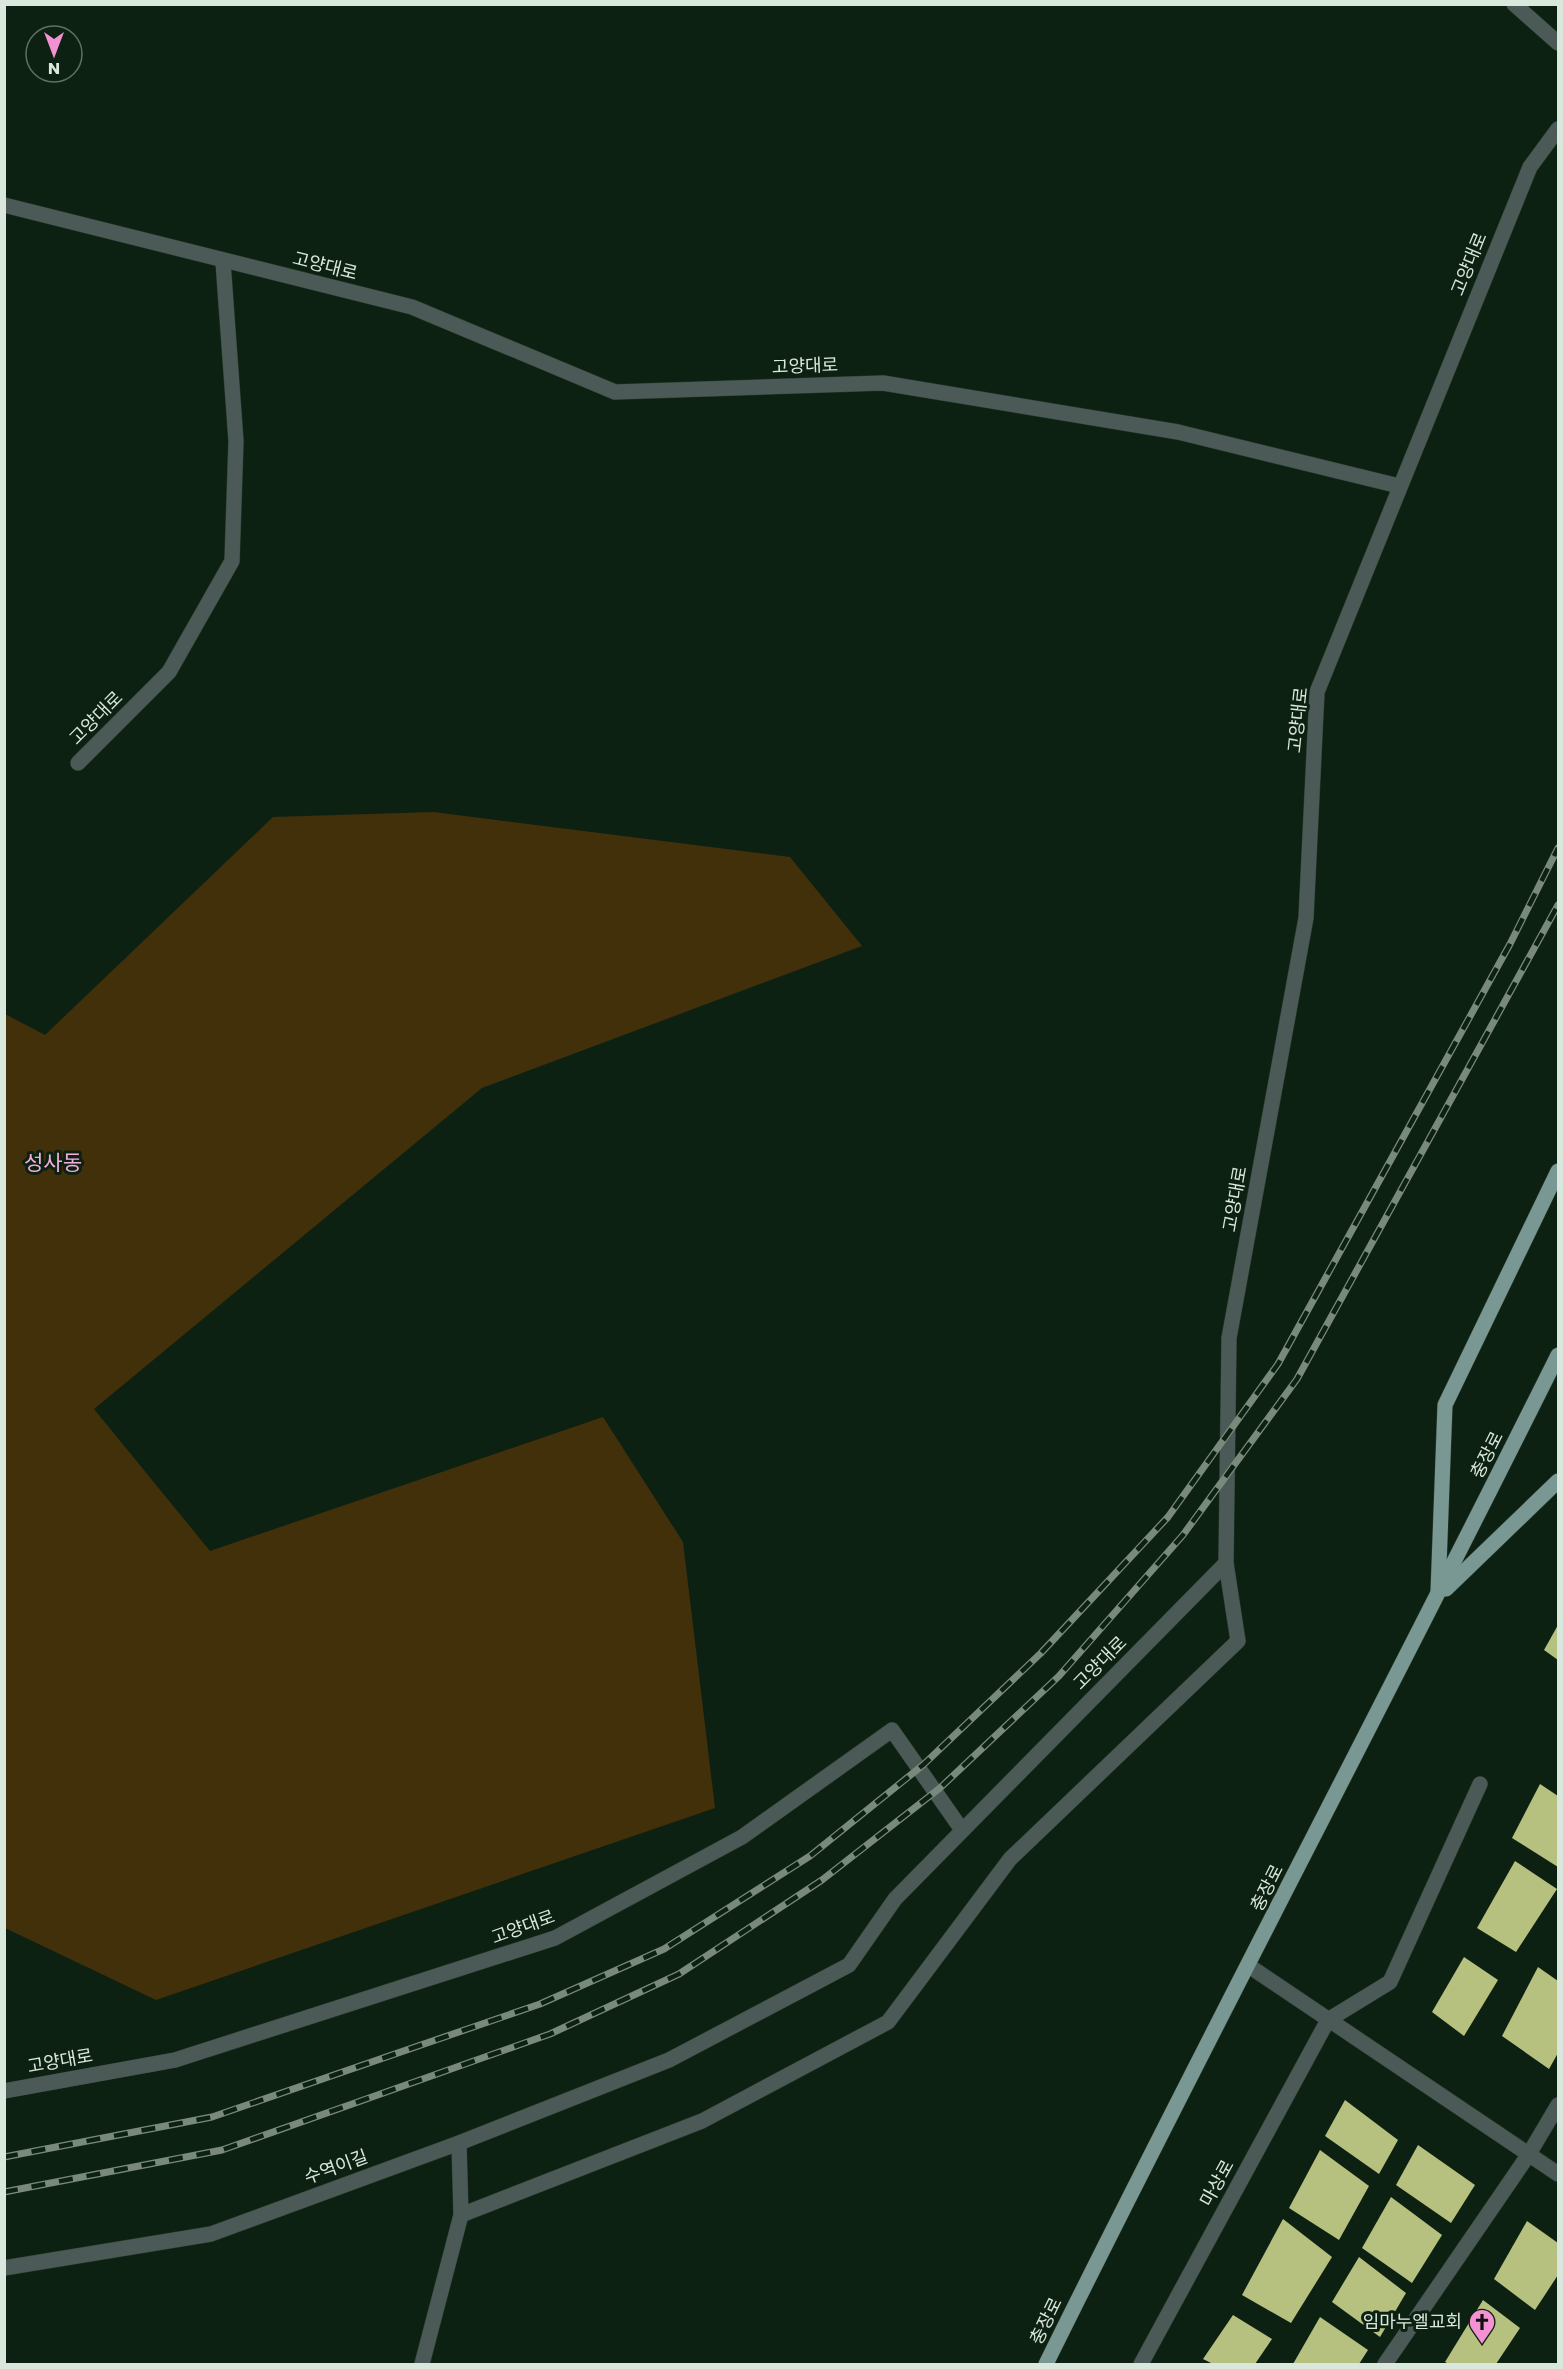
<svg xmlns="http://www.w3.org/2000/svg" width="1563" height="2369" font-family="Poppins,'Noto Sans KR',sans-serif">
<rect width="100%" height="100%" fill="#0d2112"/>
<polygon fill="#42300b" points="433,812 790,857 862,946 482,1088 94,1409 210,1551 603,1417 683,1542 715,1808 156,2000 5,1928 5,1014 45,1035 273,817"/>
<g fill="#b7c17f">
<polygon points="1558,1625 1558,1660 1544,1650"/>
<polygon points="1540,1784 1558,1796 1558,1867 1512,1838"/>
<polygon points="1515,1861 1557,1889 1516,1952 1477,1928"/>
<polygon points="1464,1957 1498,1980 1464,2036 1432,2012"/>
<polygon points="1538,1967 1558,1981 1558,2053 1549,2069 1502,2036"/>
<polygon points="1345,2100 1398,2140 1379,2174 1325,2136"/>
<polygon points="1418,2145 1475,2185 1451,2223 1396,2185"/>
<polygon points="1320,2150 1369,2186 1339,2240 1289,2208"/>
<polygon points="1391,2197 1442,2235 1412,2283 1362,2248"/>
<polygon points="1283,2219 1332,2257 1291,2323 1242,2295"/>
<polygon points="1527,2221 1558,2243 1558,2275 1535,2310 1494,2279"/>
<polygon points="1359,2257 1406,2293 1380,2337 1332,2302"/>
<polygon points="1483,2300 1520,2328 1496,2364 1449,2364 1445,2362"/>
<polygon points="1233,2315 1272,2339 1255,2364 1213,2364 1203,2359"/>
<polygon points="1320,2317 1368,2350 1359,2364 1293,2364"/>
</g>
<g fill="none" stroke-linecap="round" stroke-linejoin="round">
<g stroke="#2a3d2e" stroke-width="16">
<g id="minor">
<polyline points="1514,4 1558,43"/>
<polyline points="4,205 412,307 615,392 883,383 1178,432 1399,486"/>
<polyline points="78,763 169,672 232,561 236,441 223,262"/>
<polyline points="4,2091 175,2060 555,1938 742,1837 892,1730 962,1830"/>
<polyline points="461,2215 702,2121 888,2022 1010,1859 1238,1641 1226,1563 1229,1338 1306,918 1317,692 1530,167 1558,129"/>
<polyline points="4,2268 211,2234 459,2143 669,2060 849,1965 895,1899 1226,1563"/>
<polyline points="422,2364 461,2215 459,2143"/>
<polyline points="1141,2364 1328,2020 1390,1982 1480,1784"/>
<polyline points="1385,2364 1529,2154 1558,2105"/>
</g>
</g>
<g stroke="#2a3d2e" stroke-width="16">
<polyline id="tertiary" points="1249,1966 1558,2174"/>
</g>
<g stroke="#2a3d2e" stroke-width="16">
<g id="primary">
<polyline points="1446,1589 1558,1481"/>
<polyline points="1438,1592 1445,1405 1558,1171"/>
<path d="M1046,2364C1213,2026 1390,1693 1558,1355"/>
</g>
</g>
<use href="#minor" stroke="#4b5a57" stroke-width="15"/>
<use href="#tertiary" stroke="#4b5a57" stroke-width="15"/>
<use href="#primary" stroke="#7a9893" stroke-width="15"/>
<g stroke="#798a7d" stroke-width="7">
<g id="rail">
<polyline points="4,2157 212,2117 540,2004 664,1949 810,1856 923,1765 1041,1653 1168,1517 1278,1364 1510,944 1558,848"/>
<polyline points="4,2192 222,2150 550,2034 679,1974 822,1880 940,1788 1059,1676 1183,1535 1297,1379 1558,905"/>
</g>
</g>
<use href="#rail" stroke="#0d2112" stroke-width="4.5" stroke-dasharray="14" stroke-linecap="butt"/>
</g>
<defs>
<g id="church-pin" transform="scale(1.35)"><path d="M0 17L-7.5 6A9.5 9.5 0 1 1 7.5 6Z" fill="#f491d3" stroke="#0d2112"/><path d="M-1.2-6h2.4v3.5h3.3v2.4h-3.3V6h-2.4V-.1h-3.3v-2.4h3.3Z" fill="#111"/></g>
</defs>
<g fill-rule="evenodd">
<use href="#church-pin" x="1482" y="2322"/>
</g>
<g text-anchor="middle" stroke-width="6" stroke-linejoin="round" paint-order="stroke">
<g font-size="18" fill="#dae7dc" stroke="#0d2112">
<text transform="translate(1469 264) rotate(-68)" y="6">고양대로</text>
<text transform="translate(325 266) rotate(14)" y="6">고양대로</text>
<text transform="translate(805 366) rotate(-2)" y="6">고양대로</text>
<text transform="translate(96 718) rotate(-45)" y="6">고양대로</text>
<text transform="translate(1298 720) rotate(-84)" y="6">고양대로</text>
<text transform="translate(1235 1199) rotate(-80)" y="6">고양대로</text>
<text transform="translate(1487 1455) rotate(-63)" y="6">충장로</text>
<text transform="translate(1100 1663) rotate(-45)" y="6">고양대로</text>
<text transform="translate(1267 1888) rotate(-63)" y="6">충장로</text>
<text transform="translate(523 1927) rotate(-20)" y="6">고양대로</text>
<text transform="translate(60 2061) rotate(-10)" y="6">고양대로</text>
<text transform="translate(336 2167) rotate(-20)" y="6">수역이길</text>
<text transform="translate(1217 2183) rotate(-61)" y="6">마상로</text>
<text transform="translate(1046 2321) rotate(-64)" y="6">충장로</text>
</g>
<g font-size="18" fill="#dae7dc" stroke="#0d2112" text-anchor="end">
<text x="1462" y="2328">임마누엘교회</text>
</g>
<g font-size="21" fill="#f5afdc" stroke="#0d2112">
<text x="53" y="1170">성사동</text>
</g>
</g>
<rect width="1563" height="2369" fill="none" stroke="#dae7dc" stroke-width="12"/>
<g transform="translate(54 54) rotate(180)"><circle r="28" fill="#0d2112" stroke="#5f7063" stroke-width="1.5"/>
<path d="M0-4.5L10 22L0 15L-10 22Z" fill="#f491d3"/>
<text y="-9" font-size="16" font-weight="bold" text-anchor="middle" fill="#dae7dc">N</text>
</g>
</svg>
